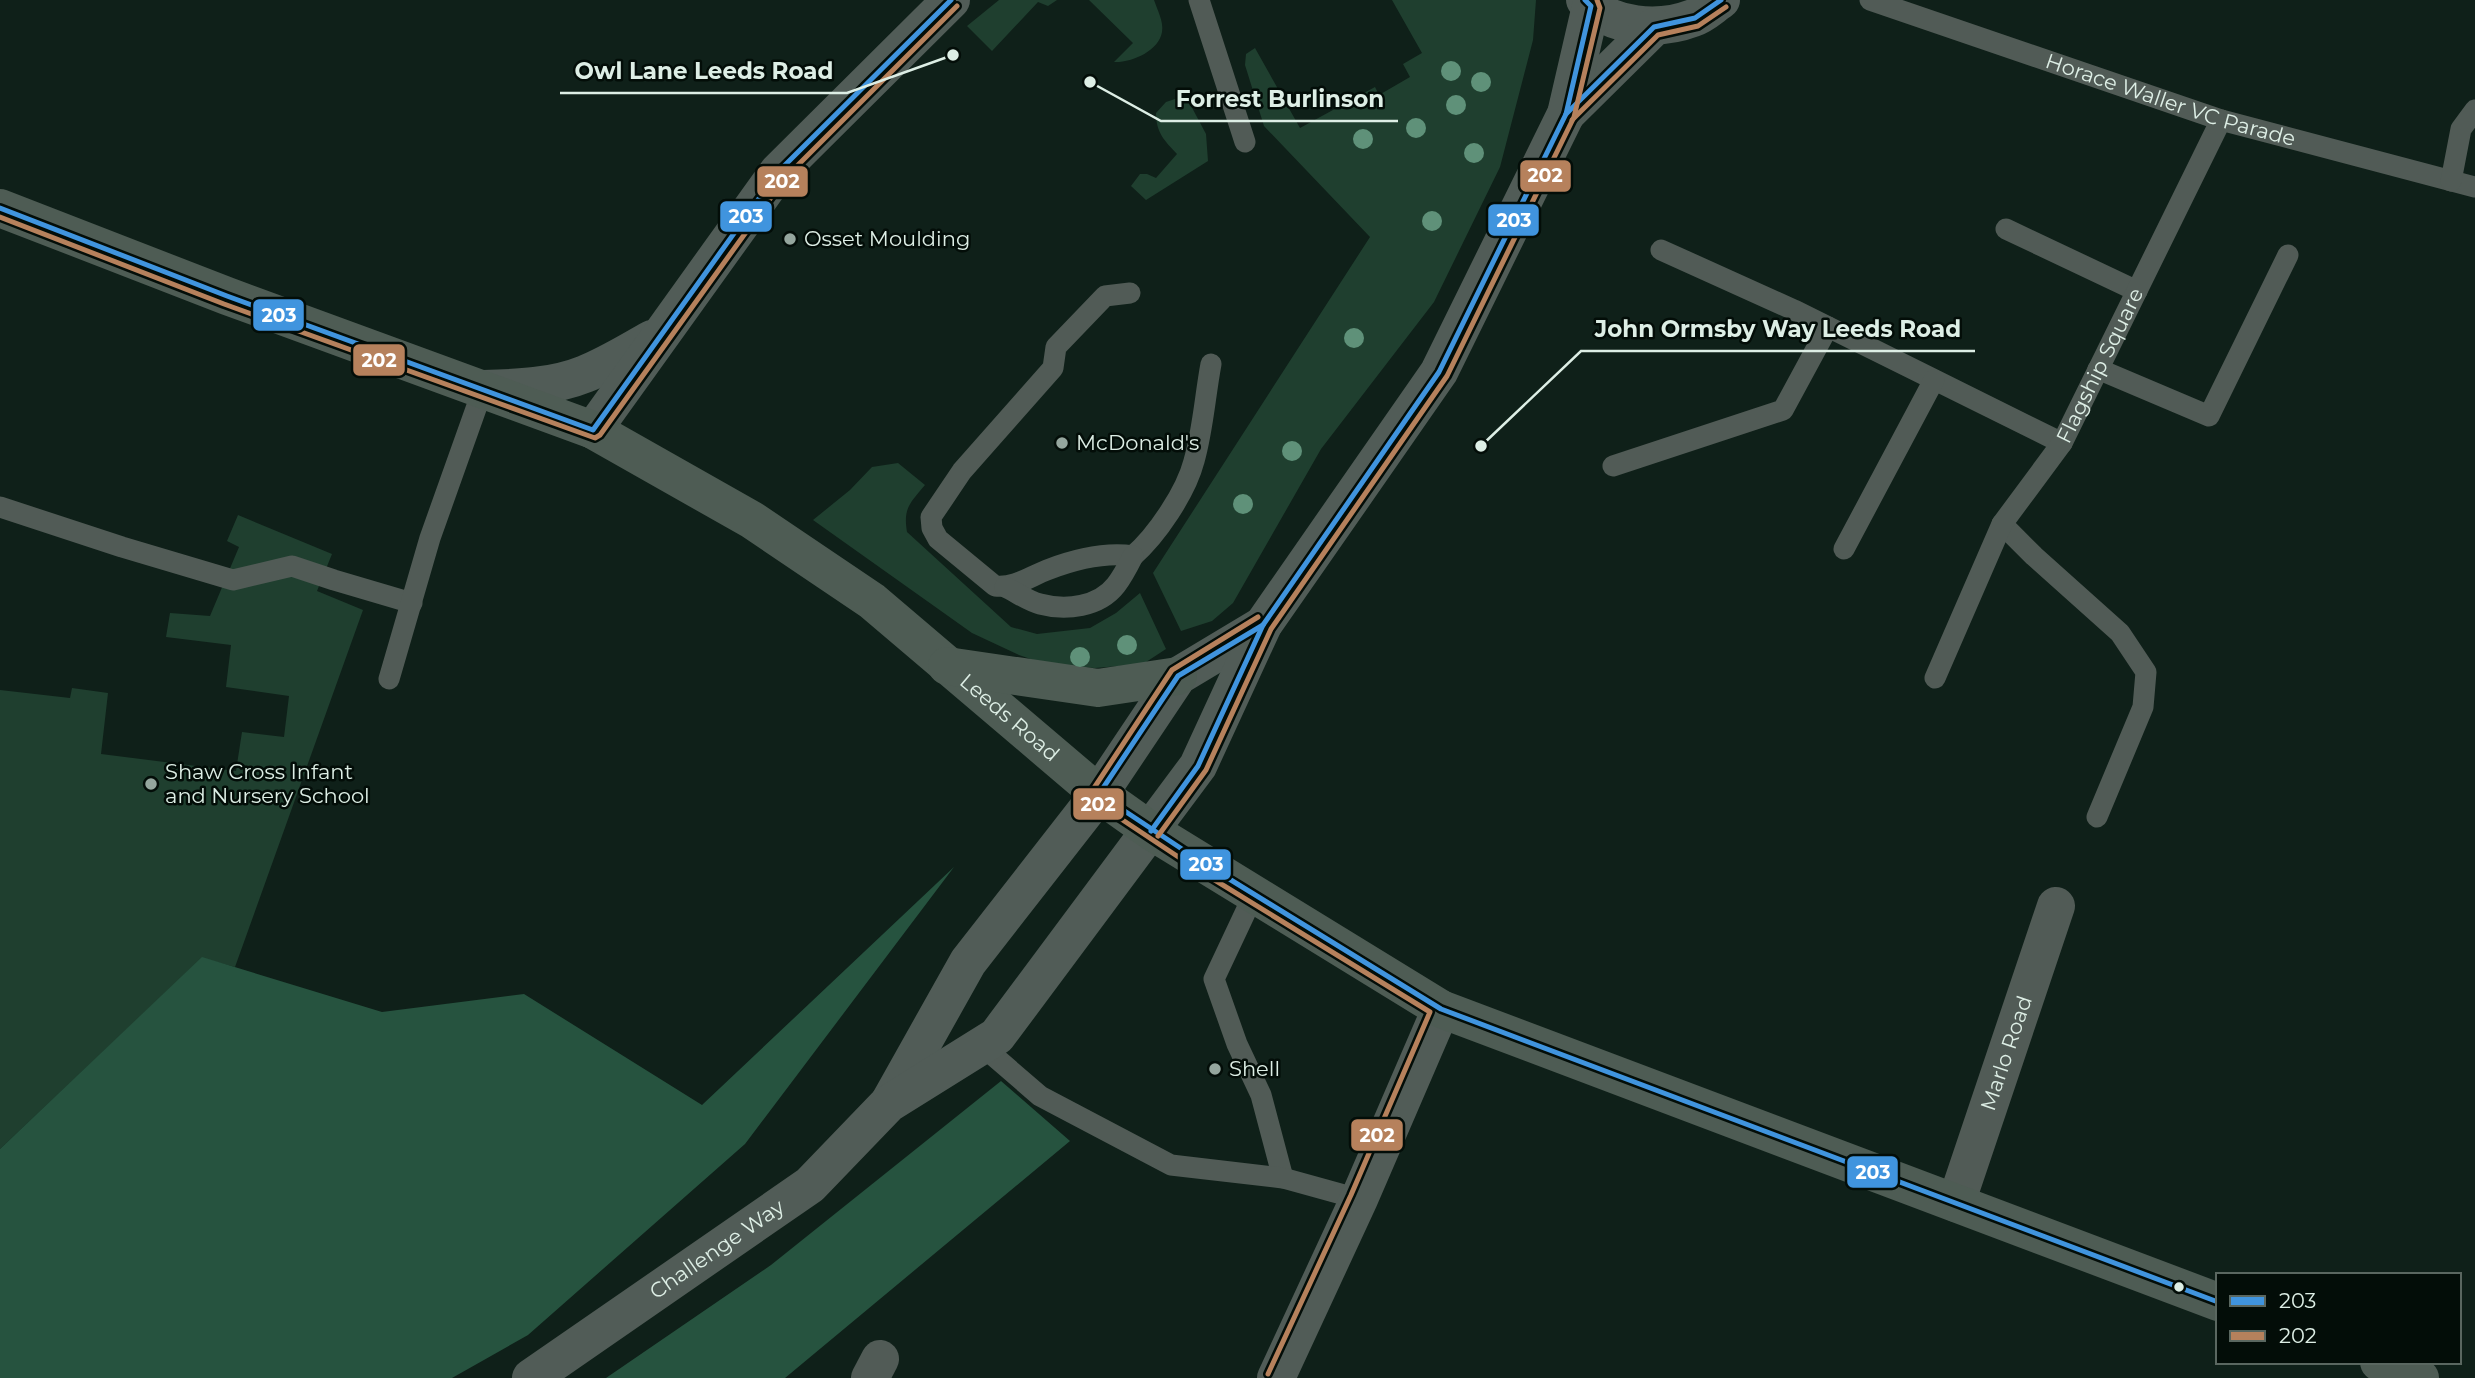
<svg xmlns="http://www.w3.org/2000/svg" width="2475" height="1378" font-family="Montserrat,sans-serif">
<rect width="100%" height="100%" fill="#0f2019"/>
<g fill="#1f3f2f">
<polygon points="999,0 1057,0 1048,6 1038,2 992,51 967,26"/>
<path d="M1089,0H1154C1157,9 1164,22 1162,32C1159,51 1131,63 1114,62L1133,43Z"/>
<polygon points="1392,0 1536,0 1533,40 1500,167 1434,302 1321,449 1233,603 1212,621 1181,631 1153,573 1370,237 1264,126 1245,65 1246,54 1255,48 1300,128 1375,87 1379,95 1410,77 1403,64 1422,53"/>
<path d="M1178,98L1189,102L1206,134L1208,161L1146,200L1131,186L1140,174H1147L1156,178L1177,154C1165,141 1156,133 1156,113L1166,102Z"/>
<path d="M898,463L925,485C910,503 903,508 907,532L1011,627L1037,634L1090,628L1116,613L1140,593L1166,649L1143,664L1095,668L1048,665L1019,655L972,633L813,520L850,490L872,467Z"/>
<polygon points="238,515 332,554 317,591 363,610 235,967 202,958 0,1149 0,690 70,698 72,688 108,693 101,754 236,771 242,732 284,737 289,696 226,687 231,645 166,637 170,613 210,616 239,547 227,541"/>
</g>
<g fill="#26533f">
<polygon points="954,867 745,1144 528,1335 452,1378 0,1378 0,1149 202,957 382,1012 524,994 702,1105"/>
<polygon points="1001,1081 1070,1141 785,1378 606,1378 771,1265"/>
</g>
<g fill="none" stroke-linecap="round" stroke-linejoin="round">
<g stroke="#515b56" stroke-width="21">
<polyline points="1199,0 1245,142"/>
<path id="s1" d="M1870,0L2221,120L2475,187"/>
<polyline points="2451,181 2461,129 2475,110"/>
<polyline points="2006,229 2137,291"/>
<polyline points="1661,250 1794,310 2062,443"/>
<path d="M1130,293L1105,296L1056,347L1053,368L962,471L931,517L932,528L938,539L995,586C1015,588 1029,577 1047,570C1073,560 1106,552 1133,556C1157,535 1186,492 1194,461C1203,430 1205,396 1211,364"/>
<polyline points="2098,369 2209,416 2288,255"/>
<polyline points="1613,466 1783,410 1828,327"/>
<polyline points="0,507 122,547 233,580 292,566 334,580 412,603"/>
<polyline points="2002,524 2034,556 2120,633 2146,672 2143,707 2097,817"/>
<polyline points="1844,549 1934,380"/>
<path d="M1005,587C1016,592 1028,601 1040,604C1066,611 1099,607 1116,585C1123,576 1128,566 1133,556"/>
<path id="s2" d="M1935,678L2002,524L2062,443L2221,120"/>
<polyline points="389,679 430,538 483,389"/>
<polyline points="1254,894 1214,979 1237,1044 1261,1095 1283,1178"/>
<polyline points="981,1045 1040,1096 1171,1165 1283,1178 1359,1199"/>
</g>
<g stroke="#515b56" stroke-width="38">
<path id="s3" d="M1956,1203L2056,906"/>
<polyline points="870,1378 880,1359"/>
</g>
<g stroke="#515c57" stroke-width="38">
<path d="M1585,0C1611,28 1659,31 1693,18C1703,15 1712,6 1721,0"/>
<polyline points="1566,114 1654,27"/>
<path d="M483,389C517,388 553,387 585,374C608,365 630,351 652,339"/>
<polyline points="593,430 778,172 951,0"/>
<polyline points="890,1101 968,962 1099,794 1178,676 1263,625"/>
<path id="s4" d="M531,1378L810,1185L888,1104L997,1036L1198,766L1263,625L1439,372L1566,114L1591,6"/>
<polyline points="1276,1378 1359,1199 1441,1009"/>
</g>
<g stroke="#4e5c54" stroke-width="38">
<path id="s5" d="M0,208L227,296L593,430L752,520L872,601L1099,794L1151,831L1441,1009L2218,1302"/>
<polyline points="947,666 1098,688 1178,676"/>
<polyline points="2379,1362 2420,1378"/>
</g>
<g stroke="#030d08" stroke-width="10">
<g id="bus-1">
<polyline points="1566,114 1654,27 1695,18 1721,0"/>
<polyline points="0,208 227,296 593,430 778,172 951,0"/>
<polyline points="1263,625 1178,676 1099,794 1200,861 1441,1009 2218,1302"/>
<polyline points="1151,831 1198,766 1263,625 1439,372 1566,114 1591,6 1585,0"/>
</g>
</g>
<g stroke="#030d08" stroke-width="10">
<g id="bus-2">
<polyline points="1572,120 1658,35 1698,26 1726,7"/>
<polyline points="0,217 224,304 595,438 600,435 785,178 957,6"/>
<polyline points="1258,617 1172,670 1090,794 1094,801 1195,868 1430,1012 1351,1195 1268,1374"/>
<polyline points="1158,836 1206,770 1271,629 1447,376 1574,117 1600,8 1597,0"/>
</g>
</g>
<use href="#bus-1" stroke="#4094de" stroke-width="5"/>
<use href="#bus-2" stroke="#b6815c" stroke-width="5"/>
</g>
<g fill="#5f9179">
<circle cx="1451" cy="71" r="10"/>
<circle cx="1481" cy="82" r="10"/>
<circle cx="1456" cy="105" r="10"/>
<circle cx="1416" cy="128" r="10"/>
<circle cx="1363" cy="139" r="10"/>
<circle cx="1474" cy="153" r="10"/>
<circle cx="1432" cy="221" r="10"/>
<circle cx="1354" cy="338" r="10"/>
<circle cx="1292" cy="451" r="10"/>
<circle cx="1243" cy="504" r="10"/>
<circle cx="1127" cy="645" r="10"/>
<circle cx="1080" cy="657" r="10"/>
</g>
<g fill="#95a69e" stroke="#030d08" stroke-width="2.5">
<circle cx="790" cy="239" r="7"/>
<circle cx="1062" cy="443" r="7"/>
<circle cx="151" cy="784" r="7"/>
<circle cx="1215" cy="1069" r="7"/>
</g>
<circle fill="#ddeee5" stroke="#030d08" stroke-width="2.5" cx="2179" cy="1287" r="6"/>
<g text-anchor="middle" stroke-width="5" stroke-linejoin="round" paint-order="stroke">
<g font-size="21" fill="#ddeee5" stroke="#030d08">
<text dy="7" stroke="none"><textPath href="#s1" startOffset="317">Horace Waller VC Parade</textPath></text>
<text dy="7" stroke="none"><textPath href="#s2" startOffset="355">Flagship Square</textPath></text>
<text dy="7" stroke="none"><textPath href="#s5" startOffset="1141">Leeds Road</textPath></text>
<text dy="7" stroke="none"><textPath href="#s3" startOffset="158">Marlo Road</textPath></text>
<text dy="7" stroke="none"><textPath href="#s4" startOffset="226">Challenge Way</textPath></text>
</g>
<g font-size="21" fill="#ddeee5" stroke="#030d08" text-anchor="start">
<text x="804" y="246">Osset Moulding</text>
<text x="1076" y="450">McDonald's</text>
<text x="165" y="779">Shaw Cross Infant<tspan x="165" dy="24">and Nursery School</tspan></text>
<text x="1229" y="1076">Shell</text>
</g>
</g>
<path fill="none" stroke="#ddeee5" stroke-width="2.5" d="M953 55L847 93H560M1090 82L1161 121H1398M1481 446L1581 351H1975"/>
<g fill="#ddeee5" stroke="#030d08" stroke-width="2.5">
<circle cx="953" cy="55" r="7"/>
<circle cx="1090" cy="82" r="7"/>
<circle cx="1481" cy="446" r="7"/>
</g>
<g font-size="23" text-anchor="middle" font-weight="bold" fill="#ddeee5" stroke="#030d08" stroke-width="5" stroke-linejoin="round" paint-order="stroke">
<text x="704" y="79">Owl Lane Leeds Road</text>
<text x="1280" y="107">Forrest Burlinson</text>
<text x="1778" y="337">John Ormsby Way Leeds Road</text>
</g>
<g stroke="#030d08" stroke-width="2.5">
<rect x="1519" y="159" width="53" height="34" rx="7" fill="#b6815c"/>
<rect x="756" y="165" width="53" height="33" rx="7" fill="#b6815c"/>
<rect x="719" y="200" width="54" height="33" rx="7" fill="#4094de"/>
<rect x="1487" y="203" width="53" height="34" rx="7" fill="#4094de"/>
<rect x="252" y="298" width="53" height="34" rx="7" fill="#4094de"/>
<rect x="352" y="343" width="54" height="34" rx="7" fill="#b6815c"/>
<rect x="1072" y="787" width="53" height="34" rx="7" fill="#b6815c"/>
<rect x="1179" y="848" width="53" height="33" rx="7" fill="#4094de"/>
<rect x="1350" y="1118" width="54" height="34" rx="7" fill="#b6815c"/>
<rect x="1846" y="1155" width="53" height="34" rx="7" fill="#4094de"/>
</g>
<g font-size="19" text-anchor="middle" font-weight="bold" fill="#fff">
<text x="1545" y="182">202</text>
<text x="782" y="188">202</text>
<text x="746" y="223">203</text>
<text x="1514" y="227">203</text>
<text x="279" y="322">203</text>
<text x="379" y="367">202</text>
<text x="1098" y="811">202</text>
<text x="1206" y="871">203</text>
<text x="1377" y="1142">202</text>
<text x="1873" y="1179">203</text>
</g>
<rect x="2216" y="1273" width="245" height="91" fill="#030d08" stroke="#5a6760" stroke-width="2"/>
<rect x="2230" y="1296" width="35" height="10" fill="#4094de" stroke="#5a6760" stroke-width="2"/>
<text x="2279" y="1308" font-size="21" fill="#ddeee5">203</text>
<rect x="2230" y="1331" width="35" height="10" fill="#b6815c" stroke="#5a6760" stroke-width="2"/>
<text x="2279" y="1343" font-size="21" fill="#ddeee5">202</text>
</svg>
